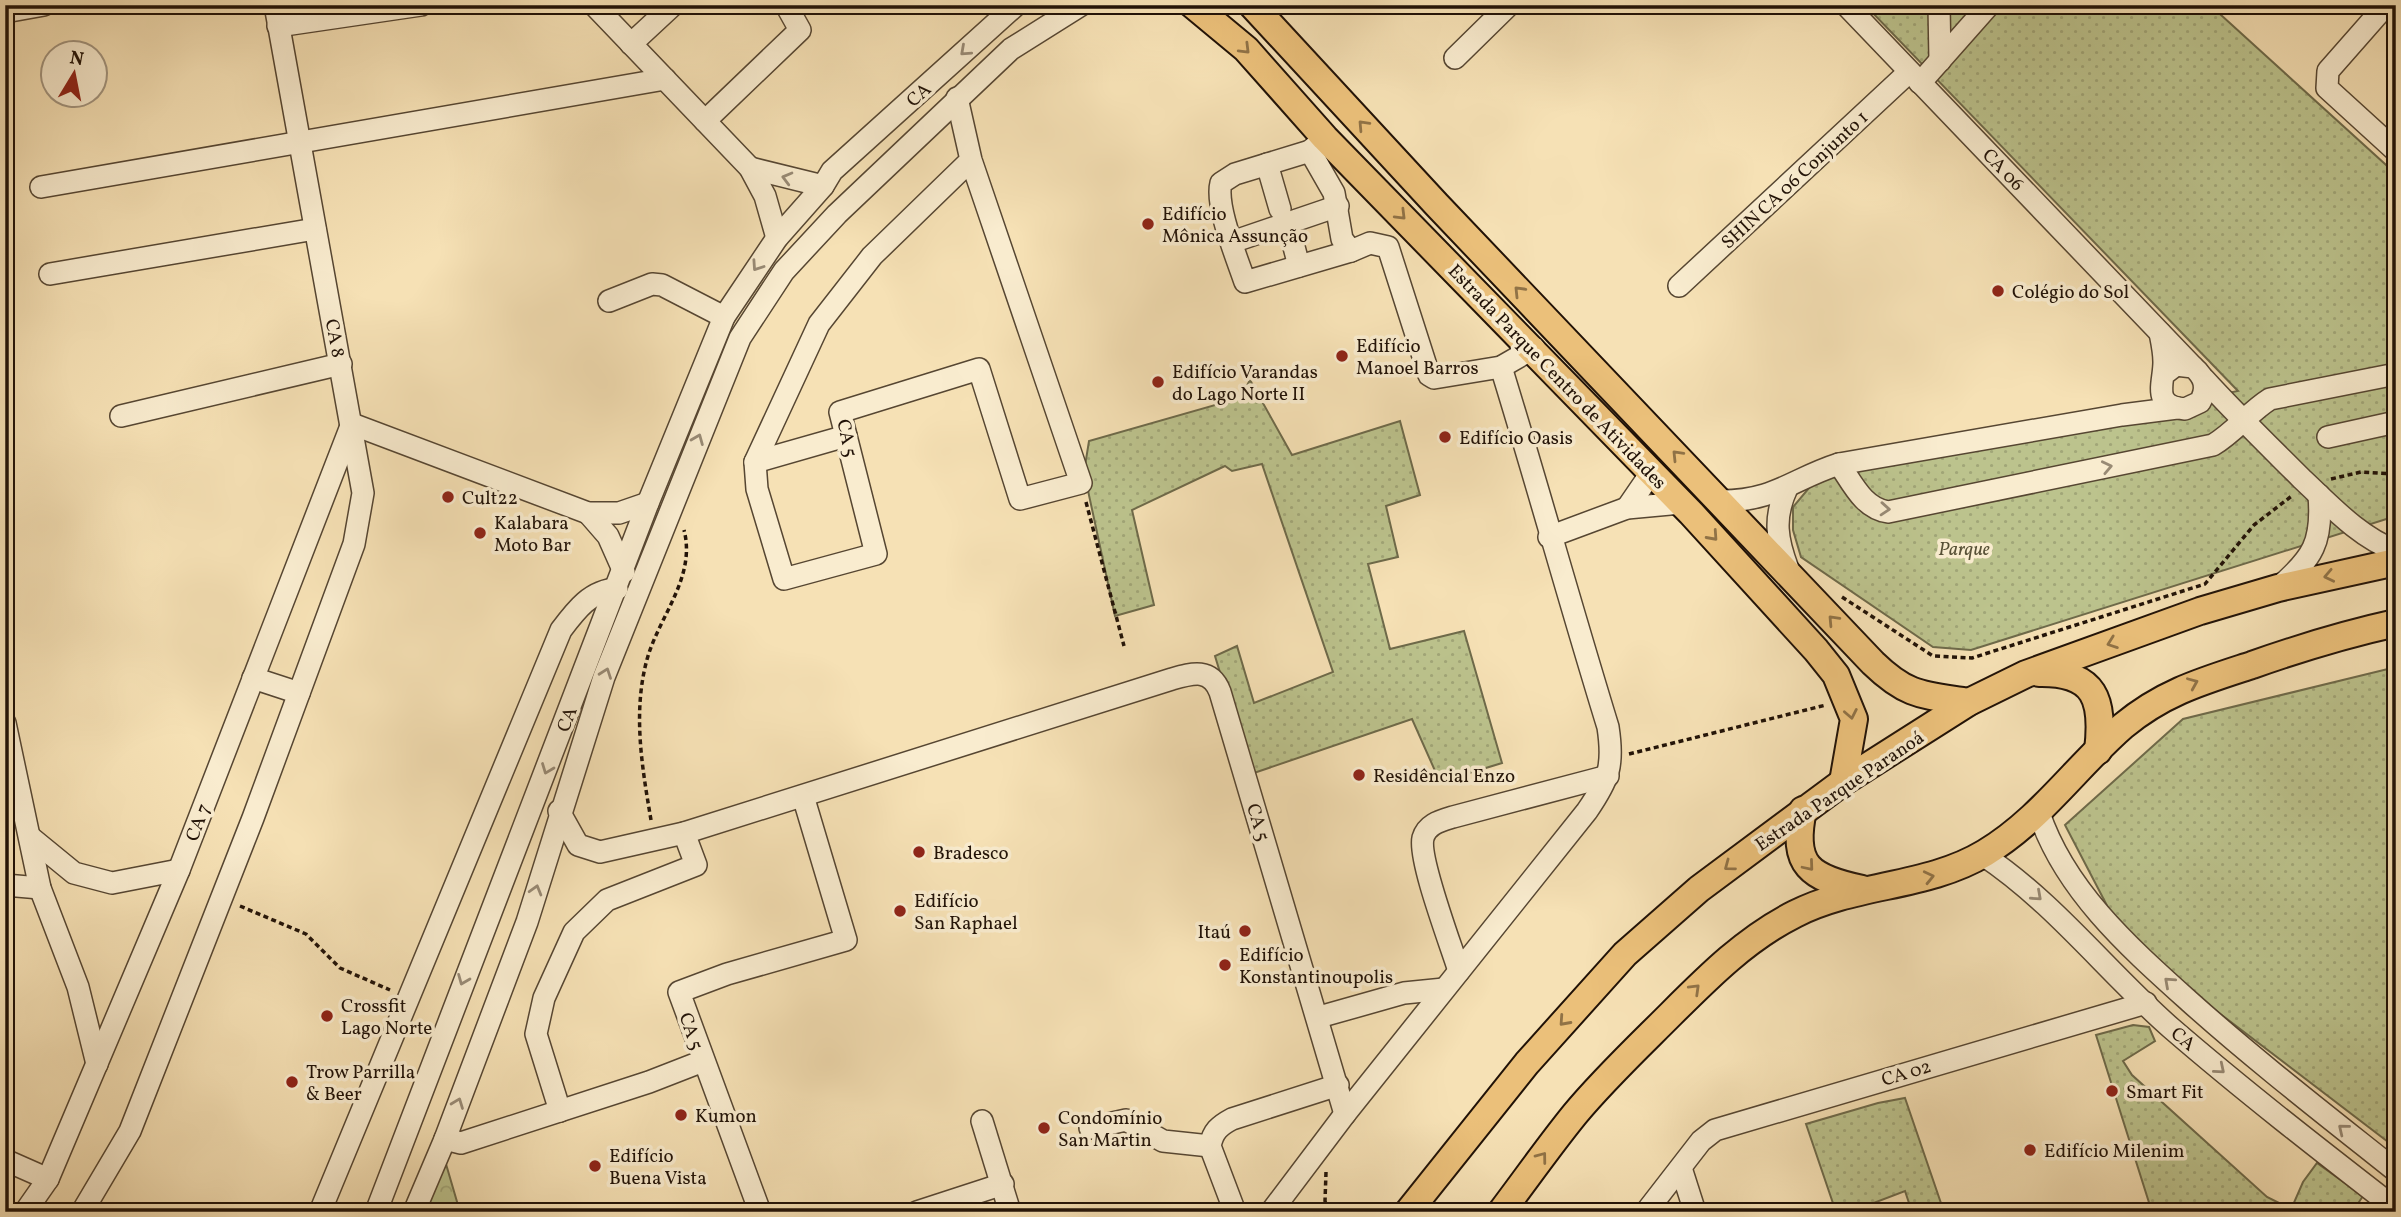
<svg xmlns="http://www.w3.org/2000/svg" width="2401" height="1217" font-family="Vollkorn,serif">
<defs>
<pattern id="grass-dots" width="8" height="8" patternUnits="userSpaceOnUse" patternTransform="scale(1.75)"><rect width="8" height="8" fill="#bcc38d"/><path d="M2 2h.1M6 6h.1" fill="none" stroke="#a1a678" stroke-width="1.8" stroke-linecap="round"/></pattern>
<pattern id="park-crowns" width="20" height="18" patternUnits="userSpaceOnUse" patternTransform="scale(1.75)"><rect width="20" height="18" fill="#bcc38d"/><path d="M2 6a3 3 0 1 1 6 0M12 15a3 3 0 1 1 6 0" fill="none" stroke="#a1a678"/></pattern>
</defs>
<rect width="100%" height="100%" fill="#f6e1b5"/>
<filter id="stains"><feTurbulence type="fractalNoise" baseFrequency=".00286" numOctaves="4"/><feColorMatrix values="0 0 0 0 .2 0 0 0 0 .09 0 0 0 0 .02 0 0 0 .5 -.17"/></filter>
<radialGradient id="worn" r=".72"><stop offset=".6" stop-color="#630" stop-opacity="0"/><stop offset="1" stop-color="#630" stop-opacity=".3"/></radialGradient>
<g fill="url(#grass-dots)" stroke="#6e6a4a" stroke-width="2">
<polygon points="1865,5 2210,5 2396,174 2396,516 1971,650 1933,647 1801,557 1793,530 1793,507 1819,476 2238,391"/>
<polygon points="1250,380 1292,455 1400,421 1420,495 1386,506 1398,557 1368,564 1390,649 1464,631 1502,763 1440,782 1412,719 1251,774 1215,656 1237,646 1254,703 1333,672 1262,464 1232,471 1225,466 1132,510 1154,605 1115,616 1084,472 1089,441 1240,398"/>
<polygon points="2396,667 2396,1148 2126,942 2065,825 2183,719"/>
<polygon points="2133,1025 2149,1027 2155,1041 2123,1061 2132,1075 2267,1197 2279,1203 2293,1205 2303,1182 2317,1163 2363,1196 2357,1205 2332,1212 2152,1212 2096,1035"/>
<polygon points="1905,1098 1944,1212 1912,1212 1905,1191 1850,1212 1836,1212 1806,1124 1878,1103"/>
</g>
<polygon fill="url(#park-crowns)" stroke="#6e6a4a" stroke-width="2" points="446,1164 460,1212 422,1212"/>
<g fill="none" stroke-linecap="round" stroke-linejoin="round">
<g stroke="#564632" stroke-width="24">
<g id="minor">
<polyline points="594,5 750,168 765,196 777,238"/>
<polyline points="1846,5 2193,367"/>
<polyline points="1939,5 1940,61"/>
<polyline points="2386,5 2328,71 2327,88 2396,151"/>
<polyline points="5,12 44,5"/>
<polyline points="278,26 421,5"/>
<polyline points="631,44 673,5"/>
<polyline points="1455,58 1509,5"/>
<polyline points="1920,83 1989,5"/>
<polyline points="957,98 971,160 1081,483 1020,499 979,369 840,412 876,554 784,579 757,489 755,462 819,324 872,256 971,160"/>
<polyline points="705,121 800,30 786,5"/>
<polyline points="1325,138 1310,151 1334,193 1342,239 1351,251 1370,243 1388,247 1429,375 1434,378 1501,367 1534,348"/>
<path d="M1310,151L1235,174L1221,183C1215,206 1237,258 1245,282L1351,251"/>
<polyline points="1267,164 1280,209"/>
<polyline points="750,168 823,186"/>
<polyline points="41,187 665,79"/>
<polyline points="1288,224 1299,266"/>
<polyline points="1232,242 1338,206"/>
<polyline points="50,274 315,229"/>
<polyline points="1679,286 1909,72"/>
<polyline points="609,301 652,284 662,285 724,317"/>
<path d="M2160,333C2162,343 2164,352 2164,362C2164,384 2151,406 2185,409L2200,402C2208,388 2205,377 2193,367L2176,365L2163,375"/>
<path d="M2204,379C2235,413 2269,446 2302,479C2331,506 2359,537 2396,551"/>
<polyline points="121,416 341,364"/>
<polyline points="352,424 588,513 619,513 648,503"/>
<polyline points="2328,437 2396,422"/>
<polyline points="755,462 846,436"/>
<path d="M1839,464C1853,484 1863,508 1888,512L2213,445C2235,432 2249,412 2270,399L2396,374"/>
<path d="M1787,488C1773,518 1777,540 1788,569"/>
<path d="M1721,501C1775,501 1792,479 1839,464L2122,415L2177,408"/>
<polyline points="1627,508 1651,473"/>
<polyline points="588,513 608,536 624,572"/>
<polyline points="1549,537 1627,508 1681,503"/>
<path d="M2278,588C2313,558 2323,542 2319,495"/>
<polyline points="253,678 299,693"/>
<polyline points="5,723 40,888 78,987 97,1064"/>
<path d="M559,811L578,845L600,852L684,833L1172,679C1193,673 1211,668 1220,692L1345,1114"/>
<path d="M2039,813C2065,891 2130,948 2190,1002C2256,1061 2327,1116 2396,1171"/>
<polyline points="30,837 74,873 112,883 179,870"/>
<path d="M1983,855C2055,903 2107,972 2171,1028C2244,1091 2320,1150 2396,1209"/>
<polyline points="5,885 40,888"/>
<path d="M1459,971C1451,945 1418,859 1423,838C1427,824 1440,821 1453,817L1608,776"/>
<polyline points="1319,1017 1404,993 1444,989"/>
<polyline points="560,1111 536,1034 544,998 574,932 607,900 696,865 684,833"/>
<polyline points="982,1121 1010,1212"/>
<polyline points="1090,1128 1126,1120 1163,1141 1210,1146"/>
<polyline points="445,1139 461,1143 649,1082 703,1061"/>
<polyline points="5,1160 48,1179"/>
<polyline points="1681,1168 1695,1212"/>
<polyline points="25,1212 48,1179 179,870 351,426"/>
<polyline points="82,1212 130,1131 253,818 354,544 363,493 275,5"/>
<path d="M320,1212L561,630C576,610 591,590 617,589"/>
<polyline points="376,1212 648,503 724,317 777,238 823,186 832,171 1016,5"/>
<polyline points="414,1212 445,1139 527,922 604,677 740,338 784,271 837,214 1011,49 1081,5"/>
<polyline points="760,1212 679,992 727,974 846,940 803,796"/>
<polyline points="917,1212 1003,1184"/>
<path d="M1235,1212L1210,1146C1213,1131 1219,1126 1232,1119L1338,1085"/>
<path d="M1271,1212L1345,1114L1587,811C1609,779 1614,766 1608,727C1571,607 1538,487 1501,367"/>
<polyline points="1646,1212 1701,1141 1715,1130 2146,1003"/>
</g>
</g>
<g stroke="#211207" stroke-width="30">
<g id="major">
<polyline points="1193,5 1246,49 1325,138 1691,513 1816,650 1836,675 1854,719 1843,782"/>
<path d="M1252,5L1437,205L1873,663C1908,697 1924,695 1969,702"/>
<path d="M2039,673C2096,672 2104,700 2098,751"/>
<path d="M1803,810C1791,866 1810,878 1862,889"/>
<polyline points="1408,1212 1527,1063 1625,954 1699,889 1843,782 1969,702 2026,674 2200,611 2278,588 2396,562"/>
<path d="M1501,1212C1526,1179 1549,1146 1575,1114C1604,1079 1638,1047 1671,1014C1709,976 1747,938 1795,914C1856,883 1927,888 1985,853C2040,820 2075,768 2123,726C2164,692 2203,681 2252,665C2300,648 2346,634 2396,623"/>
</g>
</g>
<g stroke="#211207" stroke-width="3.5" stroke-dasharray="5 3.5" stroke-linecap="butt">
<polyline points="2331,479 2361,472 2396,474"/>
<polyline points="1086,502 1124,646"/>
<polyline points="1842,597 1933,656 1972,658 2205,584 2254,525 2293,495"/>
<polyline points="1629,754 1826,705"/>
<path d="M651,820C642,767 632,710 648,656C661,614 696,576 684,530"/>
<polyline points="240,906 306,934 340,968 390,990"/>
<polyline points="1326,1172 1325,1201 1329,1212"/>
</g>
<use href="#minor" stroke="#f9eccf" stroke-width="21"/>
<use href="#major" stroke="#ebc07a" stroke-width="26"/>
</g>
<defs><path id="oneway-chevron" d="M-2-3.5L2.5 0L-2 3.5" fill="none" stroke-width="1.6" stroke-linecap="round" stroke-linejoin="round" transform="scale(1.75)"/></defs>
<g stroke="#907246">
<use href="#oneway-chevron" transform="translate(1245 49) rotate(45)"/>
<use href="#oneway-chevron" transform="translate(1363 125) rotate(-133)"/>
<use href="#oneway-chevron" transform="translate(1401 215) rotate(45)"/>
<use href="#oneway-chevron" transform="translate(1519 291) rotate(-134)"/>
<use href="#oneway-chevron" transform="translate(1677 455) rotate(-134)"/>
<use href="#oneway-chevron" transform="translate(1713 536) rotate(48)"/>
<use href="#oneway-chevron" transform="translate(2329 576) rotate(168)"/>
<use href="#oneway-chevron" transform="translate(1833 620) rotate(-133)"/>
<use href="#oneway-chevron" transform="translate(2112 643) rotate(160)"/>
<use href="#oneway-chevron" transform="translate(2193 683) rotate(-23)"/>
<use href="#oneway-chevron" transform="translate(1851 714) rotate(79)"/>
<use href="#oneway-chevron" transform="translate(1729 866) rotate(143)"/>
<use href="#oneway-chevron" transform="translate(1809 866) rotate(50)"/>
<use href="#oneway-chevron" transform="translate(1929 877) rotate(-13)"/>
<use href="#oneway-chevron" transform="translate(1695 989) rotate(-44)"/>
<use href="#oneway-chevron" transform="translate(1564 1021) rotate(132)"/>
<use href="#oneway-chevron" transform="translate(1542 1157) rotate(-53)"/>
</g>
<g stroke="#988a75">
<use href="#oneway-chevron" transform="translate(965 51) rotate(138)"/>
<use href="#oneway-chevron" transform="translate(787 178) rotate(-165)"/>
<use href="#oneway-chevron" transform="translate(757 266) rotate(124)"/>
<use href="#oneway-chevron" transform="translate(698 439) rotate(-68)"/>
<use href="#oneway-chevron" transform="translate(2107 467) rotate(-12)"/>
<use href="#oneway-chevron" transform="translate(1885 509) rotate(4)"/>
<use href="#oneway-chevron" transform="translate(606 673) rotate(-70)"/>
<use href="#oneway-chevron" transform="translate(547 769) rotate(111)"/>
<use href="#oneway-chevron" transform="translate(536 890) rotate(-74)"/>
<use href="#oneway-chevron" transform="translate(2037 896) rotate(42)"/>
<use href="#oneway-chevron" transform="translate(463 980) rotate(112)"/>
<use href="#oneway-chevron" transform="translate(2169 982) rotate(-138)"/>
<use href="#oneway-chevron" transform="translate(2220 1069) rotate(40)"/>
<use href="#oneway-chevron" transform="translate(458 1103) rotate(-69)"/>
<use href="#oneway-chevron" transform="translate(2343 1129) rotate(-141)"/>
</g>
<g fill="#8f2418" stroke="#f9eccf" stroke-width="2.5">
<circle cx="1148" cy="224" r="7"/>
<circle cx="1998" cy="291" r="7"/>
<circle cx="1342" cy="356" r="7"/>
<circle cx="1158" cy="382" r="7"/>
<circle cx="1445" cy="437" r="7"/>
<circle cx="448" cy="497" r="7"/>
<circle cx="480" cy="533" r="7"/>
<circle cx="1359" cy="775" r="7"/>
<circle cx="919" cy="852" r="7"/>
<circle cx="900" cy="911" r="7"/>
<circle cx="1245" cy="931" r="7"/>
<circle cx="1225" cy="965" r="7"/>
<circle cx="327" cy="1016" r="7"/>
<circle cx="292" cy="1082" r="7"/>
<circle cx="2112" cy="1091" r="7"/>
<circle cx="681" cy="1115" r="7"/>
<circle cx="1044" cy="1128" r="7"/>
<circle cx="2030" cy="1150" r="7"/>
<circle cx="595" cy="1166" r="7"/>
</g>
<g text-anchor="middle" stroke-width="7" stroke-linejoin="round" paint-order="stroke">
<g font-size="19" fill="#211207" stroke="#f9eccf">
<text transform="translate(918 94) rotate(-42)" y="7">CA</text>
<text transform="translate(2004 169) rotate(46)" y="7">CA 06</text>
<text transform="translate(1794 179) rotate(-43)" y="7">SHIN CA 06 Conjunto 1</text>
<text transform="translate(336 338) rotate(79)" y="7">CA 8</text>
<text transform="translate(1558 376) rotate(46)" y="7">Estrada Parque Centro de Atividades</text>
<text transform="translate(848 438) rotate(78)" y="7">CA 5</text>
<text transform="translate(566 719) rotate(-69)" y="7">CA</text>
<text transform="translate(1839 790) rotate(-34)" y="7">Estrada Parque Paranoá</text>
<text transform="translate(197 822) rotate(-69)" y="7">CA 7</text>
<text transform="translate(1259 822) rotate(73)" y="7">CA 5</text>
<text transform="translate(692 1031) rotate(71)" y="7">CA 5</text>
<text transform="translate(2184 1038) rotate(40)" y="7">CA</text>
<text transform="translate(1906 1072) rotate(-17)" y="7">CA 02</text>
</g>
<g font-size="19" fill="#211207" stroke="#f9eccf" text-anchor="start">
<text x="1162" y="220">Edifício<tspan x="1162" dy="22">Mônica Assunção</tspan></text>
<text x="2012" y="298">Colégio do Sol</text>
<text x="1356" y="352">Edifício<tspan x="1356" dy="22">Manoel Barros</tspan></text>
<text x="1172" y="378">Edifício Varandas<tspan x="1172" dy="22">do Lago Norte II</tspan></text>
<text x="1459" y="444">Edifício Oasis</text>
<text x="462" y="504">Cult22</text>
<text x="494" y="529">Kalabara<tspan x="494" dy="22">Moto Bar</tspan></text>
<text x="1373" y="782">Residêncial Enzo</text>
<text x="933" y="859">Bradesco</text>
<text x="914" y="907">Edifício<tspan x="914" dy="22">San Raphael</tspan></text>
<text x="1231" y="938" text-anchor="end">Itaú</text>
<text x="1239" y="961">Edifício<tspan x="1239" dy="22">Konstantinoupolis</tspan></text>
<text x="341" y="1012">Crossfit<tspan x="341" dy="22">Lago Norte</tspan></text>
<text x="306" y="1078">Trow Parrilla<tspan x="306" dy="22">&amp; Beer</tspan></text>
<text x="2126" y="1098">Smart Fit</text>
<text x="695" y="1122">Kumon</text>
<text x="1058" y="1124">Condomínio<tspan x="1058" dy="22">San Martin</tspan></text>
<text x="2044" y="1157">Edifício Milenim</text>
<text x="609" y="1162">Edifício<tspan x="609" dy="22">Buena Vista</tspan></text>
</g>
<g font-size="19" font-style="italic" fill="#575036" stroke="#f9eccf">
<text x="1964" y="555">Parque</text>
</g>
</g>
<rect width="2401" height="1217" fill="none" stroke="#f6e1b5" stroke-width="28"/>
<rect x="7" y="7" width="2387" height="1203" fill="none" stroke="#211207" stroke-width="3.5"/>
<rect x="14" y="14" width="2373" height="1189" fill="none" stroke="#211207" stroke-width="2"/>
<g transform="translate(74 74) rotate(10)"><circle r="33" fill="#f9eccf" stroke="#a3957f" stroke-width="2"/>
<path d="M0-5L12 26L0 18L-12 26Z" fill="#8f2418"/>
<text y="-10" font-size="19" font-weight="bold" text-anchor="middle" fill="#211207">N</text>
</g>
<rect width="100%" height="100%" filter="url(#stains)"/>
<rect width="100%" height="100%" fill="url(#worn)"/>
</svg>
